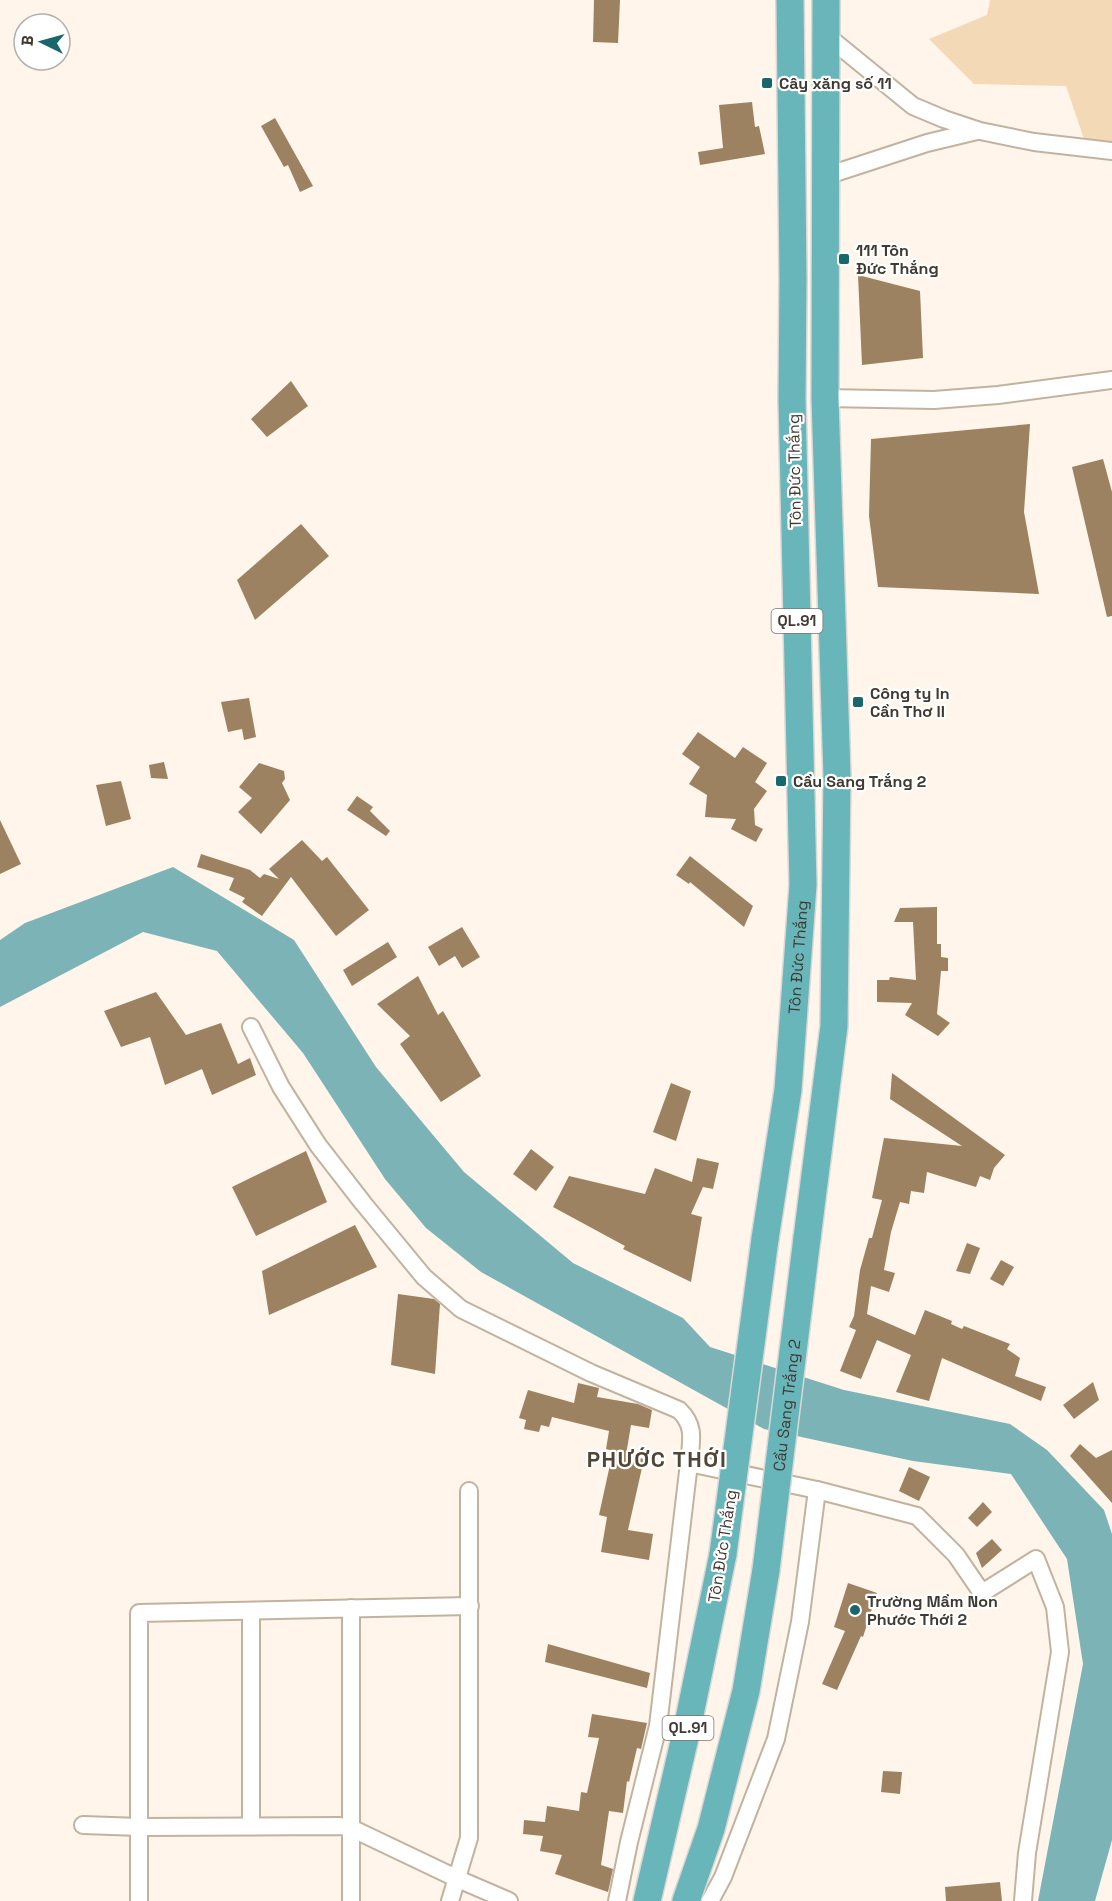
<svg xmlns="http://www.w3.org/2000/svg" width="1112" height="1901" font-family="'Space Grotesk',sans-serif">
<rect width="100%" height="100%" fill="#fff5ea"/>
<polygon fill="#f4d9b7" points="990,0 1112,0 1112,141 1084,139 1066,86 974,84 929,39 987,15"/>
<polygon fill="#7cb3b6" points="173,867 294,940 376,1067 464,1172 573,1263 683,1318 710,1347 844,1390 1010,1424 1047,1450 1104,1510 1112,1534 1112,1840 1095,1901 1038,1901 1083,1664 1067,1559 1011,1474 913,1461 764,1429 481,1272 426,1228 385,1179 303,1053 217,951 143,932 0,1007 0,940 25,923"/>
<g fill="#9c8260">
<polygon points="594,0 620,0 618,43 593,42"/>
<polygon points="752,102 755,127 759,126 765,154 700,165 698,152 723,148 719,105"/>
<polygon points="275,118 313,186 300,192 288,165 284,167 261,126"/>
<polygon points="858,275 920,291 923,358 862,365"/>
<polygon points="291,381 308,406 267,437 251,419"/>
<polygon points="1030,424 1024,512 1039,594 878,587 869,516 871,439"/>
<polygon points="1103,459 1112,492 1112,616 1107,617 1072,467"/>
<polygon points="301,524 329,556 255,620 237,580"/>
<polygon points="249,698 256,737 244,740 242,729 228,732 221,702"/>
<polygon points="698,732 735,758 743,747 767,763 755,782 767,791 754,809 755,825 763,829 756,842 731,829 736,819 705,817 707,795 689,784 700,767 682,754"/>
<polygon points="164,762 168,779 151,778 149,765"/>
<polygon points="259,763 284,771 285,779 282,783 290,800 261,834 238,812 252,798 239,787"/>
<polygon points="121,781 131,819 106,826 96,785"/>
<polygon points="357,796 373,807 370,811 390,831 386,836 347,810"/>
<polygon points="0,820 21,864 0,874"/>
<polygon points="302,840 322,861 327,857 369,910 336,936 291,877 262,916 242,902 245,898 229,890 234,878 197,867 201,854 250,870 260,878 264,874 279,879 269,869"/>
<polygon points="690,856 753,906 744,927 690,882 689,884 676,875"/>
<polygon points="937,907 937,944 941,944 941,957 948,958 948,971 941,971 937,1014 950,1023 938,1036 905,1015 912,1003 877,1002 877,980 889,980 890,977 916,980 913,922 894,922 900,908"/>
<polygon points="462,927 480,957 462,968 455,956 439,966 428,947"/>
<polygon points="388,942 397,957 352,986 343,970"/>
<polygon points="418,976 438,1015 443,1011 481,1076 441,1102 400,1044 410,1036 377,1004"/>
<polygon points="156,992 186,1035 221,1023 238,1064 250,1058 256,1075 212,1095 202,1069 165,1085 150,1037 121,1047 104,1011"/>
<polygon points="892,1073 1005,1155 994,1168 990,1180 980,1176 976,1187 927,1172 924,1193 911,1191 909,1204 900,1202 891,1232 884,1270 895,1273 889,1292 871,1286 867,1314 915,1335 925,1310 952,1321 951,1324 962,1329 964,1326 1010,1344 1007,1349 1020,1358 1015,1376 1046,1387 1041,1401 942,1358 929,1401 896,1392 911,1355 877,1340 861,1379 840,1371 856,1330 849,1327 854,1316 860,1270 869,1238 872,1238 882,1200 872,1198 884,1138 962,1146 890,1099"/>
<polygon points="671,1083 691,1091 676,1141 653,1132"/>
<polygon points="531,1149 554,1167 536,1191 513,1174"/>
<polygon points="306,1151 327,1202 256,1236 232,1187"/>
<polygon points="697,1158 719,1163 713,1189 703,1187 691,1214 702,1217 691,1282 623,1249 625,1246 553,1207 569,1176 645,1194 655,1168 692,1182"/>
<polygon points="355,1225 377,1267 269,1315 262,1271"/>
<polygon points="967,1243 980,1248 970,1274 956,1271"/>
<polygon points="1001,1260 1014,1267 1003,1286 990,1279"/>
<polygon points="398,1294 434,1299 440,1304 435,1374 391,1365"/>
<polygon points="1093,1382 1099,1400 1074,1419 1063,1405"/>
<polygon points="578,1383 599,1388 597,1397 638,1404 652,1410 649,1428 631,1425 626,1455 644,1459 628,1530 653,1534 649,1560 601,1552 607,1517 599,1515 613,1451 606,1449 609,1431 552,1417 549,1427 541,1425 539,1432 524,1429 526,1420 519,1418 528,1390 574,1403"/>
<polygon points="1080,1444 1096,1458 1112,1450 1112,1503 1070,1456"/>
<polygon points="909,1467 930,1477 919,1501 899,1491"/>
<polygon points="983,1502 992,1512 977,1527 968,1518"/>
<polygon points="992,1539 1002,1550 982,1568 976,1553"/>
<polygon points="848,1583 877,1593 863,1637 861,1636 837,1690 822,1684 845,1631 834,1627"/>
<polygon points="548,1644 650,1673 647,1688 545,1662"/>
<polygon points="592,1714 647,1723 641,1749 637,1748 629,1782 627,1781 623,1813 609,1811 601,1865 613,1869 608,1892 555,1874 562,1855 540,1851 543,1836 523,1834 524,1820 545,1822 547,1806 579,1811 581,1792 587,1793 599,1738 588,1737"/>
<polygon points="883,1771 902,1772 900,1794 881,1792"/>
<polygon points="1000,1882 1002,1901 946,1901 945,1887"/>
</g>
<g fill="none" stroke-linecap="round" stroke-linejoin="round">
<g stroke="#c1b3a0" stroke-width="20">
<g id="minor">
<polyline points="826,35 913,106 944,119 980,131 1034,142 1112,151"/>
<polyline points="826,176 927,143 977,131"/>
<polyline points="825,398 934,400 998,395 1112,380"/>
<path d="M251,1027L281,1087L318,1145L363,1203L424,1277L461,1309L591,1373L679,1410C696,1426 691,1441 689,1463L658,1726L629,1842L617,1901"/>
<polyline points="689,1463 817,1490"/>
<polyline points="351,1608 351,1901"/>
<polyline points="83,1825 140,1827 340,1826 351,1828 458,1879 509,1901"/>
<polyline points="251,1826 251,1611"/>
<polyline points="139,1901 139,1613 470,1606"/>
<polyline points="450,1901 469,1838 469,1491"/>
<polyline points="710,1901 723,1877 776,1739 800,1622 817,1490 917,1516 956,1555 982,1593 1036,1559 1055,1607 1060,1652 1027,1853 1023,1901"/>
</g>
</g>
<g stroke="#d9d8d6" stroke-width="30">
<g id="trunk">
<polyline points="807,1238 834,1026 837,776 825,398 826,0"/>
<path id="s1" d="M765,1239L788,1090L803,885L792,399L793,279L790,0"/>
<polyline points="647,1901 687,1729 723,1554"/>
<polyline points="686,1901 711,1829 746,1691 766,1570"/>
</g>
</g>
<use href="#minor" stroke="#fff" stroke-width="16"/>
<use href="#trunk" stroke="#68b6ba" stroke-width="27"/>
<g stroke="#d9d8d6" stroke-width="30" stroke-linecap="butt">
<g id="trunk-bridge">
<polyline points="723,1554 765,1239"/>
<path id="s2" d="M766,1570L807,1238"/>
</g>
</g>
<use href="#trunk-bridge" stroke="#68b6ba" stroke-width="27"/>
</g>
<g fill="#19676b" stroke="#fff" stroke-width="2">
<rect x="761" y="77" width="12" height="12" rx="3"/>
<rect x="838" y="253" width="12" height="12" rx="3"/>
<rect x="852" y="696" width="12" height="12" rx="3"/>
<rect x="775" y="775" width="12" height="12" rx="3"/>
<circle cx="855" cy="1610" r="6"/>
</g>
<g text-anchor="middle" stroke-width="4.5" stroke-linejoin="round" paint-order="stroke">
<g fill="#fff" stroke="#797570" stroke-width="1.5">
<rect x="771.5" y="609" width="51" height="24" rx="4.5"/>
<rect x="662.5" y="1716" width="51" height="24" rx="4.5"/>
</g>
<g font-size="15" font-weight="bold" fill="#403a32">
<text x="797" y="626">QL.91</text>
<text x="688" y="1733">QL.91</text>
</g>
<g font-size="16" font-weight="bold" fill="#403a32" stroke="#fff" text-anchor="start">
<text x="779" y="89">Cây xăng số 11</text>
<text x="856" y="256">111 Tôn<tspan x="856" dy="18">Đức Thắng</tspan></text>
<text x="870" y="699">Công ty In<tspan x="870" dy="18">Cần Thơ II</tspan></text>
<text x="793" y="787">Cầu Sang Trắng 2</text>
<text x="867" y="1607">Trường Mầm Non<tspan x="867" dy="18">Phước Thới 2</tspan></text>
</g>
<g font-size="16" fill="#403a32" stroke="#fff">
<text transform="translate(794 471) rotate(-91)" y="6">Tôn Đức Thắng</text>
<text dy="6" stroke="none"><textPath href="#s1" startOffset="284">Tôn Đức Thắng</textPath></text>
<text dy="6" stroke="none"><textPath href="#s2" startOffset="166">Cầu Sang Trắng 2</textPath></text>
<text transform="translate(722 1546) rotate(-81)" y="6">Tôn Đức Thắng</text>
</g>
<g font-size="22" font-weight="bold" letter-spacing="1.5" fill="#514535" stroke="#fff">
<text x="657" y="1467">PHƯỚC THỚI</text>
</g>
</g>
<g transform="translate(42 42) rotate(275)"><circle r="28" fill="#ffffff" stroke="#b3b0ad" stroke-width="1.5"/>
<path d="M0-4.5L10 22L0 15L-10 22Z" fill="#19676b"/>
<text y="-9" font-size="16" font-weight="bold" text-anchor="middle" fill="#403a32">B</text>
</g>
</svg>
